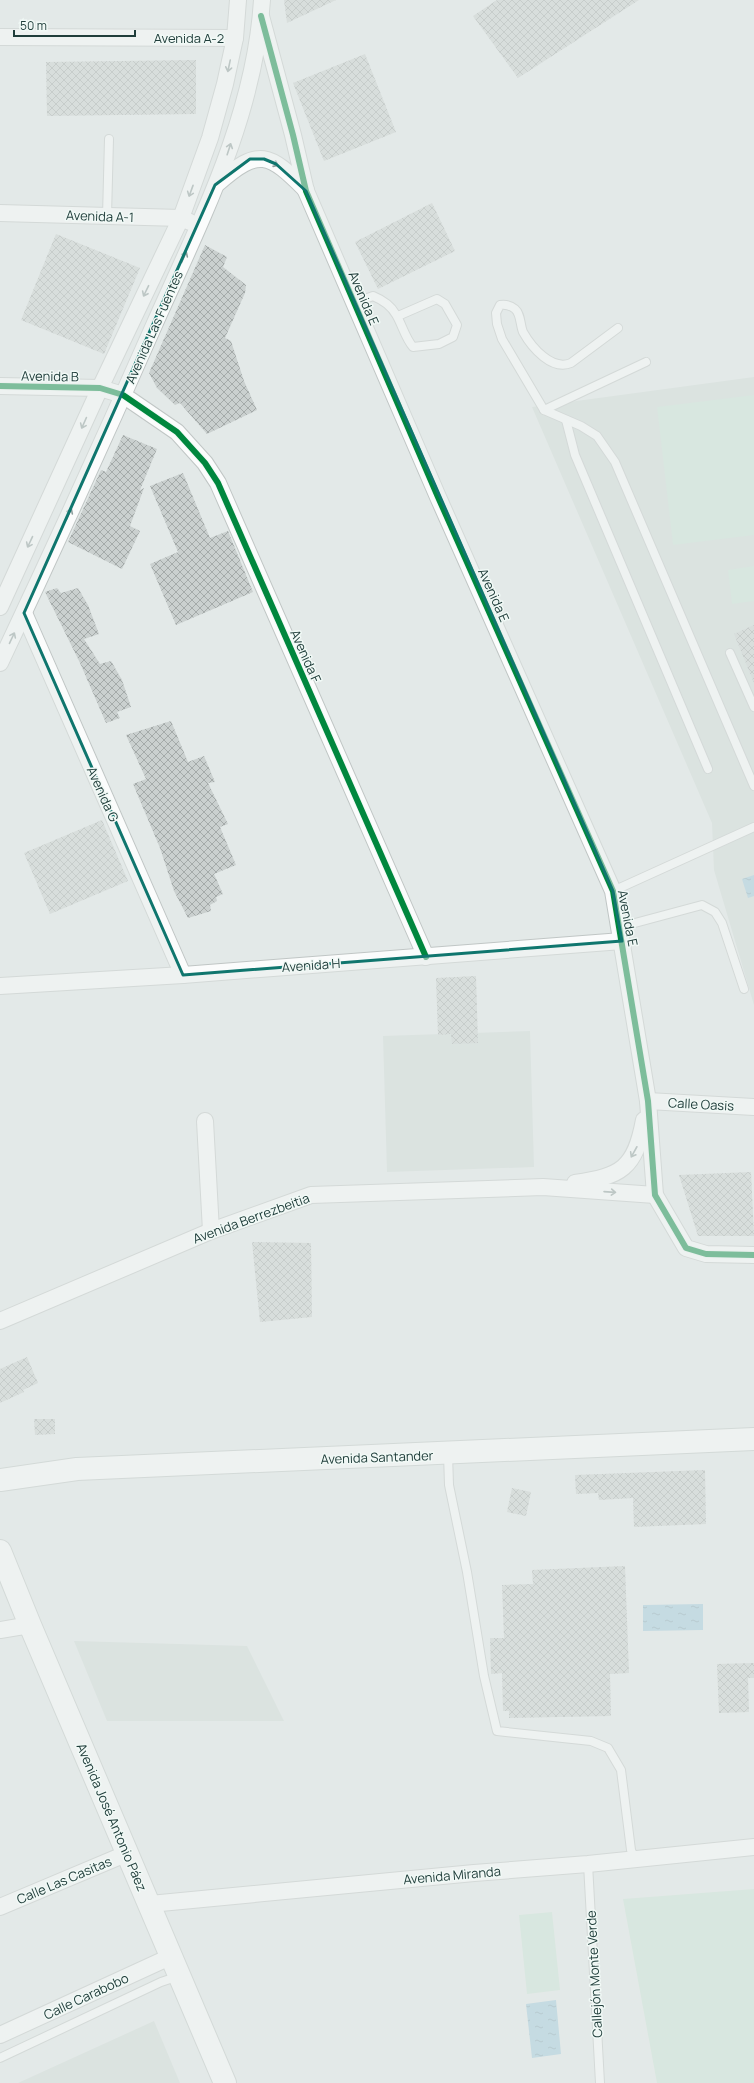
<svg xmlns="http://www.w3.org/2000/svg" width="754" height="2083" font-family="Manrope,sans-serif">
<defs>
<pattern id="water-ripples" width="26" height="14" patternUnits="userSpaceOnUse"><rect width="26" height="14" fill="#a0c9db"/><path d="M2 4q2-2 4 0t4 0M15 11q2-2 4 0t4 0" fill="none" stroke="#82a5b3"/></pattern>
<pattern id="building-cross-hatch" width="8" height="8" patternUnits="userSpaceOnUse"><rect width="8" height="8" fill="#cad0cf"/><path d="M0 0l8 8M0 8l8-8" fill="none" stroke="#a4aaa9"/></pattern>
</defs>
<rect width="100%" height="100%" fill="#e3e9e8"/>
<g fill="#d0dbd8">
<polygon points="754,377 754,1005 714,870 712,823 532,407"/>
<polygon points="530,1031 534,1167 387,1172 383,1036"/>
<polygon points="74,1641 247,1646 284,1721 107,1721"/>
<polygon points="154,2021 180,2083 18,2083"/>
</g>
<g fill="#cbe4d7">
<polygon points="754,395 754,535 673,545 657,407"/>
<polygon points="754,566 754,601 732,604 728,570"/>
<polygon points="754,1889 754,2083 657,2083 623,1899"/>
<polygon points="552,1912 560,1990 527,1994 519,1915"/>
</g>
<g fill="url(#water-ripples)">
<polygon points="754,875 754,896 748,898 742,879"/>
<polygon points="703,1604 703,1630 643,1631 643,1605"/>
<polygon points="556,2000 561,2054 532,2058 526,2004"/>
</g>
<g fill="url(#building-cross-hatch)">
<polygon points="284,0 336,0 287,23"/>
<polygon points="497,0 639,0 518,78 473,16"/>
<polygon points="365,54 396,132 324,161 293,83"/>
<polygon points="196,60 196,114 47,116 46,62"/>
<polygon points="432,203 455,251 378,289 355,242"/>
<polygon points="56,234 140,268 104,354 21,320"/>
<polygon points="205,245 227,257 223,267 246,285 245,293 225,338 231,341 244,381 257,410 207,434 180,403 175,405 157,388 149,373"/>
<polygon points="123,435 157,449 140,490 144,488 130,526 140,531 122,569 68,542 101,470 106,472"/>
<polygon points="183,473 210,538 228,531 253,592 176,625 150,564 178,552 150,486"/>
<polygon points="57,588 61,593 78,588 88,605 99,634 84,639 100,664 111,661 122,680 131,707 117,712 120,718 106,723 80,663 45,592"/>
<polygon points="754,625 754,683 734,634"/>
<polygon points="171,721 188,762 204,756 215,782 208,783 228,824 220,827 236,865 214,874 223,894 216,897 217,901 210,905 211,911 188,918 174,891 160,848 133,784 146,779 126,735"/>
<polygon points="102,820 128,881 50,914 24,853"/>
<polygon points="476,976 478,1043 452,1044 451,1034 438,1035 436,978"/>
<polygon points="751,1172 754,1236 698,1236 679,1175"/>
<polygon points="252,1242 311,1243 312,1317 260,1322"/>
<polygon points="27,1357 38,1383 23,1390 24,1392 0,1403 0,1369"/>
<polygon points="34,1419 55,1419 55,1434 35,1435"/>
<polygon points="705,1470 706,1524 634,1527 633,1498 599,1500 598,1493 576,1494 575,1475"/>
<polygon points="512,1488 531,1492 526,1516 507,1512"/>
<polygon points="625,1566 629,1673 610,1674 611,1716 509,1718 509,1711 503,1711 502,1673 491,1674 490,1638 504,1638 502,1585 533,1584 532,1570"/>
<polygon points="754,1663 754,1678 748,1678 749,1712 719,1713 717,1664"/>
</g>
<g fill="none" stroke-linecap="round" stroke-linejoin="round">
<g stroke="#c0c6c5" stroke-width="10">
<g id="lane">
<polyline points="107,216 109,139"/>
<path d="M354,303L373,296C378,298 383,301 387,304C401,315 402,334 413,347L439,344L453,337L457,325L445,304L437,299L398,316"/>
<path d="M618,328L571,363C552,371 532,348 523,332C520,325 521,314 515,309C510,305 506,304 500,305L496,313L497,324L502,339L544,410L581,426L597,436L615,462L754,786"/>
<polyline points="544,410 646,362"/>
<polyline points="566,420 575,455 708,769"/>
<polyline points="730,653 754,707"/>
<polyline points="613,891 754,827"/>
<polyline points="620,927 702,905 715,912 722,923 744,989"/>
<polyline points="448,1454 449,1485 467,1572 484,1676 497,1731 591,1741 608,1748 621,1770 631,1850 635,1859"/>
<polyline points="588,1864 600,2083"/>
<polyline points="0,2058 161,1982 179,1976"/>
</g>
</g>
<g stroke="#c0c6c5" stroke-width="18">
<g id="street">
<polyline points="261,16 293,135 306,191 438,497 613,891 648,1101 655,1195 686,1248 706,1254 754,1255"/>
<polyline points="0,37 235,38"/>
<path d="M218,183C259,147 269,153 306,190"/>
<polyline points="0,213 181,218 190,222"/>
<polyline points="0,386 100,388 123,395 177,432 205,463 218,483 426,957"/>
<polyline points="0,607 100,388 181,218 210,138 225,84 235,38 238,0"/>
<polyline points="24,613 183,975"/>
<path d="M0,663C53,551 105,437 155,323C201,220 255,115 262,0"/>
<polyline points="0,986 183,975 622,941"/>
<polyline points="648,1101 754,1107"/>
<polyline points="205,1121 211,1231"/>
<path d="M575,1183C621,1176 635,1169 644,1120"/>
<polyline points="0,1321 211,1231 311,1195 543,1187 655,1195"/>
<polyline points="0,1630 30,1625"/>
<polyline points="150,1904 474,1873 588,1864 754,1847"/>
<polyline points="0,1907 128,1853"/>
<polyline points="0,2035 172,1956"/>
</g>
</g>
<g stroke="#bfc7c5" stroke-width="24">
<g id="secondary">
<polyline points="0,1480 77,1469 754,1439"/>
<polyline points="0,1551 30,1625 225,2083"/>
</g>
</g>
<use href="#lane" stroke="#fbfcfc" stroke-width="8"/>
<use href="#street" stroke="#fbfcfc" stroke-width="16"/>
<use href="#secondary" stroke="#fbfcfc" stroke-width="22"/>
<g stroke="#f1f9f6" stroke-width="8">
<g id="cycleway">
<polyline points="261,16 293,135 306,191 438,497 613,891 648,1101 655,1195 686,1248 706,1254 754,1255"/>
<polyline points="0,386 100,388 123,395 177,432 205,463 218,483 426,957"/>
</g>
</g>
<use href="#cycleway" stroke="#00873e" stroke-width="6"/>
</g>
<defs><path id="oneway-shaft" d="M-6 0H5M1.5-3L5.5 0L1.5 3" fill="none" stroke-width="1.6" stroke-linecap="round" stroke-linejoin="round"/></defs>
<g stroke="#8e9d9c">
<use href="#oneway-shaft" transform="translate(229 66) rotate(102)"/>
<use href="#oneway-shaft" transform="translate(229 149) rotate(-72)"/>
<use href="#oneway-shaft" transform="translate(273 163) rotate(25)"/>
<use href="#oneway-shaft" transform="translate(191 191) rotate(110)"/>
<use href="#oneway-shaft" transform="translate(184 257) rotate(-66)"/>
<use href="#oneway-shaft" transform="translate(146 291) rotate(116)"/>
<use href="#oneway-shaft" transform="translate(84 423) rotate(114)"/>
<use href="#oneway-shaft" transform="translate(69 514) rotate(-65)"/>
<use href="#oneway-shaft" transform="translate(30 542) rotate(115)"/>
<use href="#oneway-shaft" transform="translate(12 638) rotate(-65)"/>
<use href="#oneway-shaft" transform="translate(634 1152) rotate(119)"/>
<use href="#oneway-shaft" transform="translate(610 1192) rotate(4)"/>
</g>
<path d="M0 0H754V2083H0ZM250,159H264L276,164L306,191L613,891L622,941L183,975L24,613L215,185Z" fill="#e3e9e8" fill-opacity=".55" fill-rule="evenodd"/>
<path fill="none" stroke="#0f766e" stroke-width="3" stroke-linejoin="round" d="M250,159H264L276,164L306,191L613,891L622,941L183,975L24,613L215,185Z"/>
<g text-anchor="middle" stroke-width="3" stroke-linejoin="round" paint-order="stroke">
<g font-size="13" fill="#203e3b" stroke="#f1f9f6">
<text x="189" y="43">Avenida A-2</text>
<text transform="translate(100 216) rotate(2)" y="5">Avenida A-1</text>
<text transform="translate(364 298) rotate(67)" y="5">Avenida E</text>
<text transform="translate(154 327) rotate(-66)" y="5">Avenida Las Fuentes</text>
<text transform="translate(50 376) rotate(1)" y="5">Avenida B</text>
<text transform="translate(494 595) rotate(66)" y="5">Avenida E</text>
<text transform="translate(306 656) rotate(66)" y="5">Avenida F</text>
<text transform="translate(103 794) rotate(66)" y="5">Avenida G</text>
<text transform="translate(628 918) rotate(79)" y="5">Avenida E</text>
<text transform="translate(311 965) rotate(-4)" y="5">Avenida H</text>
<text transform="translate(701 1104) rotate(3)" y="5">Calle Oasis</text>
<text transform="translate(251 1218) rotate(-20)" y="5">Avenida Berrezbeitia</text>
<text transform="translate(377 1457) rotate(-2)" y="5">Avenida Santander</text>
<text transform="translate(112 1817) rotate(67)" y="5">Avenida José Antonio Páez</text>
<text transform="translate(452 1875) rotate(-5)" y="5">Avenida Miranda</text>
<text transform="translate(64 1880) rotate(-23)" y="5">Calle Las Casitas</text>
<text transform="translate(594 1974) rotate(-93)" y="5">Callejón Monte Verde</text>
<text transform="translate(86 1996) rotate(-25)" y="5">Calle Carabobo</text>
</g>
</g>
<path d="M14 30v6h121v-6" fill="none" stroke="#203e3b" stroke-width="2"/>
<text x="20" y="30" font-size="12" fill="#203e3b" stroke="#f1f9f6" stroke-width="3" paint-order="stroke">50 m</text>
</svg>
